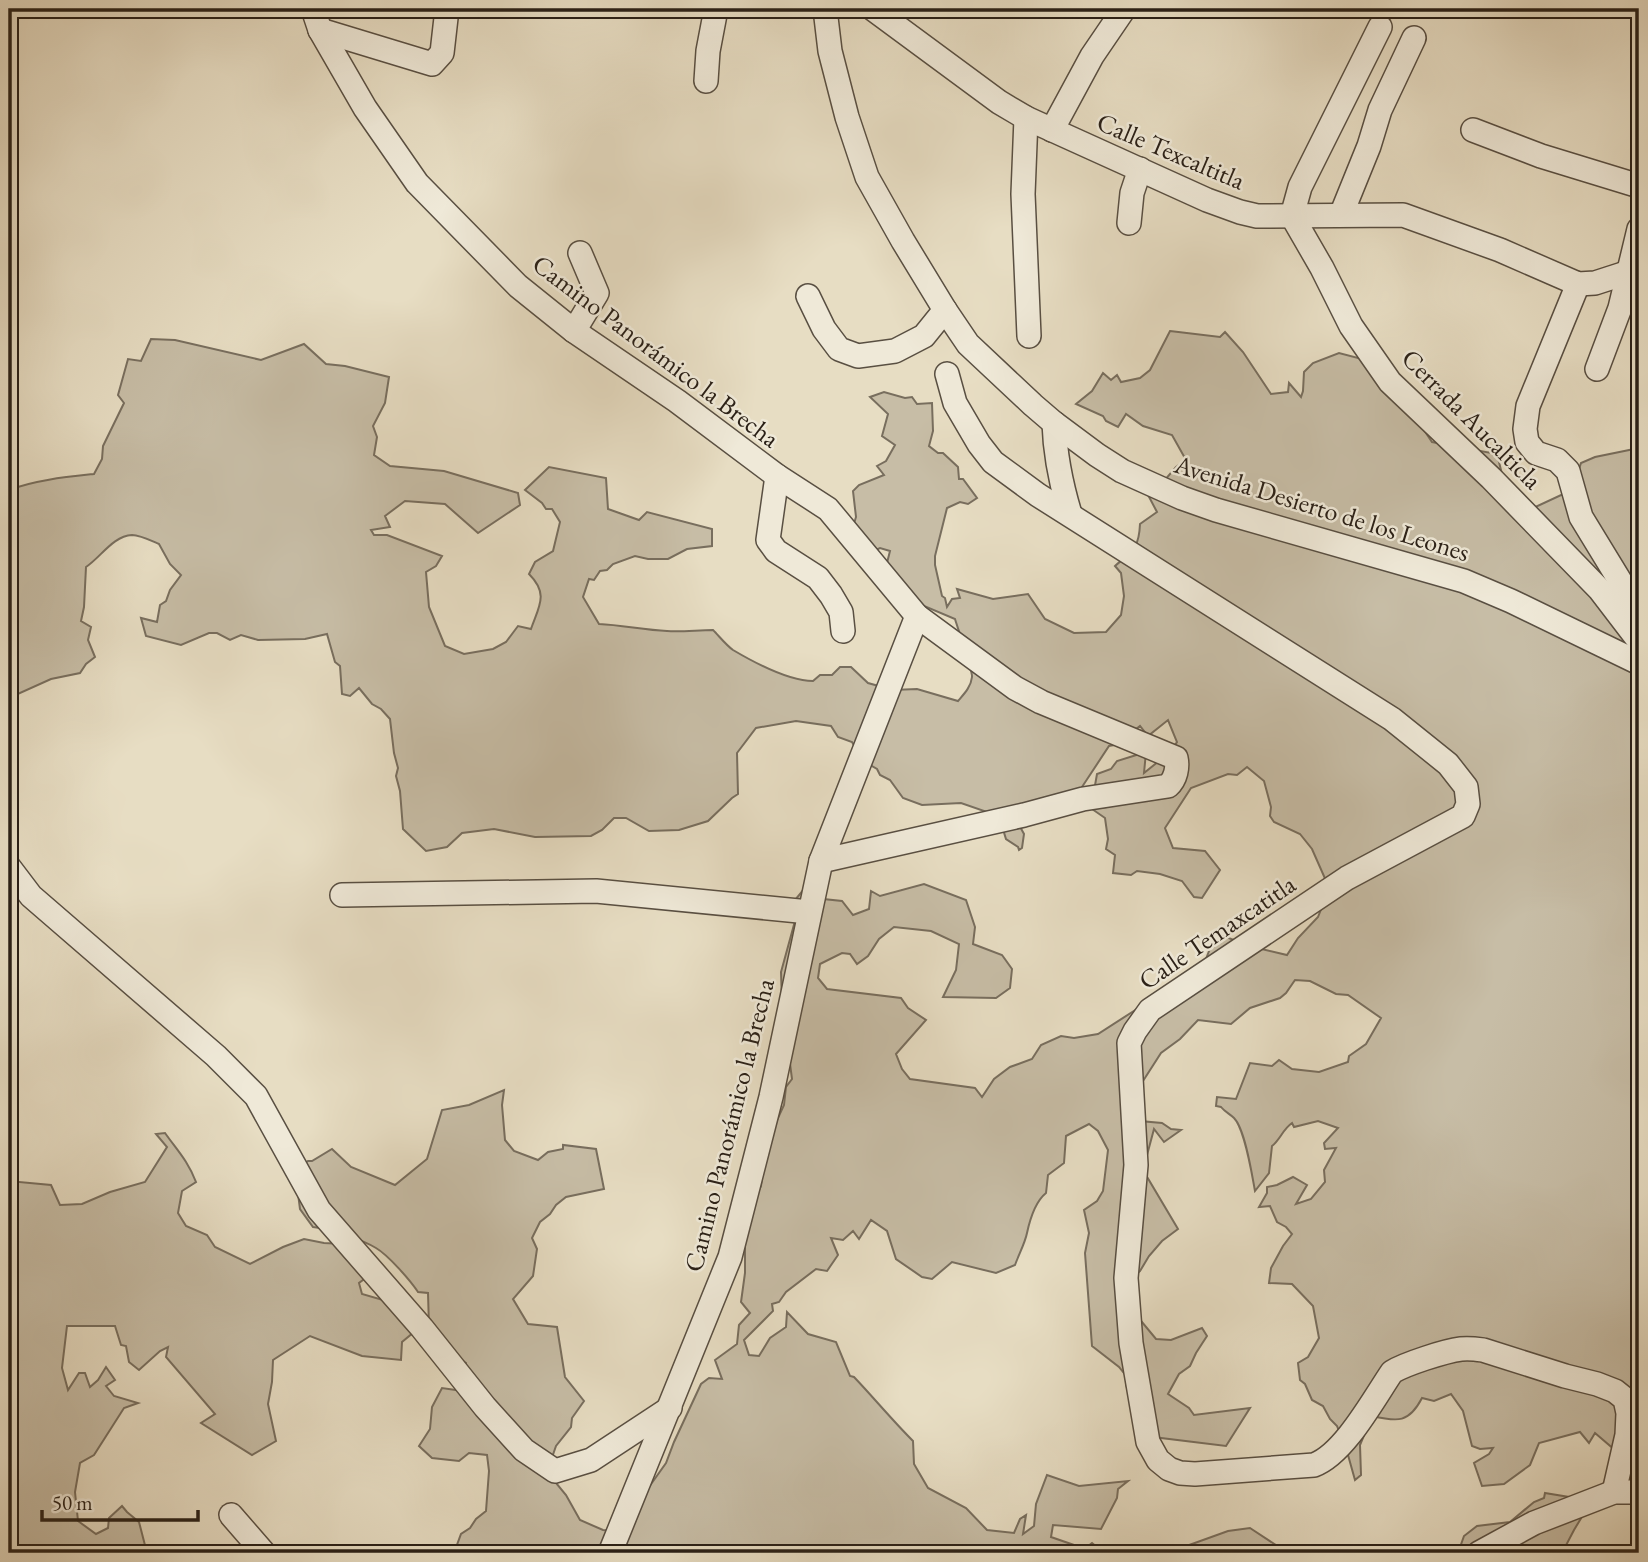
<svg xmlns="http://www.w3.org/2000/svg" width="1648" height="1562" font-family="'EB Garamond',serif">
<rect width="100%" height="100%" fill="#e7ddc3"/>
<filter id="stains"><feTurbulence type="fractalNoise" baseFrequency=".00286" numOctaves="4"/><feColorMatrix values="0 0 0 0 .2 0 0 0 0 .09 0 0 0 0 .02 0 0 0 .5 -.17"/></filter>
<radialGradient id="worn" r=".72"><stop offset=".6" stop-color="#630" stop-opacity="0"/><stop offset="1" stop-color="#630" stop-opacity=".3"/></radialGradient>
<g fill="#c7bda6" stroke="#786e5e" stroke-width="2">
<path d="M1170,331L1220,337L1225,332L1243,352L1271,394L1288,392L1289,383L1301,397L1303,391L1304,372L1313,363L1339,353L1389,366L1418,421L1432,442L1497,454L1505,486L1529,510L1572,490L1581,463L1595,457L1639,448V1463L1623,1461L1616,1451L1595,1433L1589,1443L1580,1432L1539,1443L1530,1465L1504,1484L1482,1486L1474,1463L1489,1454L1493,1448L1480,1449L1472,1446L1463,1411L1451,1394L1434,1401L1422,1398C1409,1423 1398,1422 1372,1416L1360,1445L1361,1475L1355,1480L1348,1455L1337,1426L1330,1419L1323,1406L1312,1400L1305,1384L1300,1380L1298,1363L1308,1357L1319,1338L1313,1306L1292,1284L1269,1283L1271,1268L1283,1246L1292,1234L1286,1227L1277,1222L1270,1206L1259,1207L1267,1193V1187L1277,1185L1293,1177L1307,1185L1296,1204L1311,1199L1325,1182L1324,1170L1336,1148L1325,1149L1324,1143L1338,1128L1318,1121L1294,1127L1292,1123C1283,1129 1280,1140 1272,1146L1269,1173L1255,1191C1252,1175 1245,1129 1234,1118C1230,1114 1225,1112 1221,1107L1216,1106L1217,1097L1236,1099L1250,1063L1272,1066L1279,1060L1292,1069L1319,1072L1348,1062L1349,1056L1366,1044L1381,1018L1348,995L1336,994L1310,981L1295,980L1286,993L1280,998L1250,1008L1231,1024L1198,1020L1180,1039L1161,1053L1143,1081L1140,1121L1162,1123L1171,1129L1181,1130L1164,1142L1154,1129L1143,1170L1178,1229L1162,1241L1149,1256L1140,1271L1135,1275L1127,1304L1156,1339L1171,1340L1202,1328L1207,1336L1196,1353L1190,1366L1179,1374L1168,1394L1189,1408L1194,1415L1250,1408L1226,1446L1145,1436L1126,1385L1127,1377L1119,1367L1092,1346L1085,1253L1089,1233L1084,1210L1097,1201L1103,1191L1108,1150L1098,1131L1089,1124L1066,1136L1064,1163L1048,1175L1046,1193C1035,1202 1030,1219 1027,1233C1025,1243 1019,1254 1015,1265L996,1273L952,1262L932,1279L922,1277L896,1259L887,1231L871,1220L859,1239L853,1231L843,1240L831,1238L838,1255L827,1271L816,1269L786,1292L779,1302L772,1304L773,1311L744,1340L749,1355L759,1356L770,1338L786,1327L787,1312L808,1334L836,1342L850,1376L854,1377C874,1398 892,1420 913,1441L914,1464L928,1488L966,1508L987,1530L1014,1533L1020,1519L1026,1515L1023,1534L1034,1526L1036,1504L1047,1475L1079,1486L1128,1481L1118,1489L1117,1498L1101,1529L1053,1525L1051,1537L1074,1545L1083,1550L1092,1543L1104,1553H454L461,1534L470,1528L476,1519L486,1511L489,1471L487,1455L469,1453L459,1461L432,1458L419,1446L430,1429L432,1407L442,1388L463,1391L466,1363L449,1352L429,1327L428,1293L418,1292C410,1280 388,1255 376,1248C361,1239 330,1229 313,1227L300,1209L296,1178L302,1165L308,1161H312L332,1149L351,1167L395,1185L427,1159L442,1110L469,1105L504,1090L502,1105L505,1140L514,1151L538,1160L548,1152L563,1149V1145L596,1149L604,1189L566,1197L556,1205L550,1214L540,1222L532,1238L537,1249L533,1276L513,1299L528,1324L557,1327L565,1377L584,1401L572,1418L571,1427L556,1446L547,1472L566,1495L580,1520L603,1530L624,1532L649,1487L666,1463L674,1442L701,1384L709,1378L722,1379L715,1360L737,1344L739,1325L750,1313L741,1302L745,1273V1229L754,1201L761,1186L766,1144L784,1105L786,1087L792,1079L782,1002L781,972L798,910L795,900L809,883L814,898L842,901L853,915L869,909L871,891L880,896L924,884L966,900L975,927L973,944L1002,955L1012,969L1010,988L996,998L943,997L956,970L959,944L931,931L894,927L879,939L868,956L857,964L850,954L842,953L820,964L818,978L827,989L901,998L908,1008L926,1020L896,1054L902,1069L910,1079L975,1088L982,1097L994,1079L1010,1067L1032,1059L1041,1045L1061,1036L1074,1038L1098,1034L1140,1007L1199,977L1216,933L1249,946L1287,955L1298,938L1318,917L1327,894V883L1312,849L1300,834L1274,822L1270,816L1271,807L1264,781L1247,767L1237,775L1228,774L1191,788L1165,828L1173,848L1205,851L1220,870L1202,898L1194,897L1182,881L1160,874L1137,871L1131,875L1113,873L1115,855L1106,849L1108,839L1105,818L1092,809L1107,807L1094,791L1097,774L1111,769L1117,761L1146,752L1144,773L1169,753L1177,742L1168,720L1148,736L1140,726L1130,734L1124,743L1109,746L1080,790L1012,812L1024,834L1022,848L1019,850L1018,847L1006,839L1002,826L993,814L961,803L922,805L903,798L890,780L880,775L877,769L863,761L852,742L838,737L831,726L796,721L756,728L737,753L738,794L732,798L708,821L679,830L649,831L626,818H614L602,830L591,836L535,837L494,829L462,833L447,847L426,851L403,829L400,791L396,776L398,768L394,753L390,719L381,709L372,704L359,688L350,696L342,694L340,666L335,662L327,634L305,639L258,640L241,635L230,640L217,633H209L181,645L146,636L141,618L157,622L160,605L166,601L170,590L181,575L170,564L159,544C152,541 140,535 132,535C113,536 101,557 86,567L84,607L81,621L91,627L88,640L95,657L86,664L80,673L51,679L9,698V490C35,480 66,477 94,474L102,459L103,446L124,403L118,395L128,359L141,361L151,339L175,340L261,360L304,344L326,364L345,366L389,377L385,403L373,426L377,437L374,455L390,466L444,471L518,493L520,505L478,533L445,504L405,501L385,516L390,527L371,530L374,535H387L442,556L436,566L426,572L429,607L445,646L464,654L493,649L506,642L518,626L531,629C539,606 549,594 529,574L535,562L553,551L560,522L552,509H546L542,503L525,490L549,467L606,478L608,509L639,520L647,512L712,529V546L687,549L668,559H648L635,556L613,564L607,570L600,571L594,580L589,579L583,597L599,624C622,625 644,630 667,631C682,632 698,630 713,630C719,636 726,645 733,650C755,663 788,681 813,681L820,675H832L840,667H851L868,683L893,690L917,689L958,701C964,694 971,687 972,677C973,672 958,629 955,619L924,606L885,571L890,551L880,548L867,554L852,530L856,517L853,491L859,485L884,475L877,466L886,461L895,445L882,436L888,414L870,397L884,392L905,398L912,397L917,404L932,403L933,431L929,446L938,453H943L958,467L959,479H963L977,498L968,504L960,502L947,508L935,556V565L942,596L945,598L947,607L952,599L960,598L957,589L993,599L1028,594L1045,619L1074,633L1106,632L1121,615L1124,596L1121,573L1115,566C1132,551 1139,549 1140,524L1157,512L1147,493L1164,481L1176,467L1186,460L1172,435L1143,426L1126,414L1118,427L1106,421L1103,416L1076,404L1092,391L1103,373L1111,380L1117,375L1121,382L1140,378L1150,370Z"/>
<path d="M165,1133C177,1150 188,1161 196,1182L182,1191L178,1213L186,1226L207,1235L215,1247L250,1264L283,1247L304,1239L324,1243L344,1244L374,1272L359,1283L362,1294L390,1302L414,1332L402,1342L401,1360L362,1356L310,1336L273,1360L272,1382L268,1404L276,1441L252,1455L201,1423L215,1414L166,1357L168,1347L160,1351L139,1370L129,1362L126,1346L121,1345L115,1326H67L62,1368L68,1390L79,1373H85L90,1387L98,1380L106,1367L115,1380L106,1386L114,1396L138,1403L124,1408L94,1455L80,1463L75,1492L78,1521L96,1534L108,1528L109,1518L122,1506L127,1512L139,1522L147,1553H9V1181L51,1185L60,1205L82,1204L110,1192L145,1182L167,1147L156,1134Z"/>
<polygon points="1545,1493 1569,1497 1583,1515 1574,1530 1562,1553 1458,1553 1464,1536 1477,1526 1510,1522 1534,1502 1544,1498"/>
<polygon points="1250,1528 1288,1553 1167,1553 1228,1531"/>
</g>
<g fill="none" stroke-linecap="round" stroke-linejoin="round">
<g stroke="#594f42" stroke-width="26">
<g id="street">
<path d="M313,9L320,30L365,108L417,183L518,286L574,331L677,401L777,476L828,509L917,616L1015,688L1041,702L1176,758C1178,767 1176,779 1168,786L1083,799L1024,815L821,861"/>
<polyline points="825,9 830,51 847,117 867,177 903,241 945,310 968,344 1033,405 1054,423 1097,455 1122,471 1182,498 1216,510 1464,581 1511,601 1639,663"/>
<polyline points="873,9 999,102 1026,118 1207,200 1240,212 1257,216 1403,215 1500,250 1578,284 1595,283 1629,272 1639,274"/>
<polyline points="1380,27 1300,187 1292,216 1322,268 1351,326 1390,382 1491,478 1600,590 1639,641"/>
<polyline points="320,30 432,64 442,53 447,9"/>
<polyline points="706,81 708,51 716,9"/>
<polyline points="1026,118 1023,194 1029,336"/>
<polyline points="1052,130 1092,56 1124,9"/>
<polyline points="1473,130 1541,156 1639,186"/>
<polyline points="1341,215 1369,146 1380,110 1414,38"/>
<polyline points="1129,223 1132,193 1140,169"/>
<polyline points="1578,284 1528,406 1525,429 1527,442 1536,453 1557,460 1568,471 1581,517 1639,612"/>
<polyline points="808,296 824,329 839,349 858,356 895,351 924,336 945,310"/>
<polyline points="574,331 597,293 580,253"/>
<polyline points="1597,369 1620,308 1639,229"/>
<path d="M947,374L955,403L979,444L993,462L1038,495L1392,719L1448,764L1466,787L1468,804L1463,816L1347,878L1150,1010L1135,1031L1129,1043L1136,1165L1126,1278L1131,1343L1148,1442L1158,1460L1169,1469L1180,1473L1195,1474L1314,1465C1344,1454 1373,1400 1392,1372C1405,1364 1445,1351 1461,1349C1468,1348 1476,1349 1483,1350L1565,1376L1597,1384L1615,1391L1625,1399L1628,1413L1627,1435L1614,1492"/>
<path d="M1054,423C1055,454 1061,484 1070,514"/>
<polyline points="777,476 768,540 776,551 818,578 831,595 841,612 843,631"/>
<polyline points="9,867 31,896 216,1056 256,1096 319,1210 422,1328 485,1407 524,1450 555,1471 591,1460 670,1408"/>
<polyline points="342,895 596,891 809,912"/>
<polyline points="231,1515 264,1553"/>
<polyline points="610,1553 730,1257 771,1097 821,861 917,616"/>
<polyline points="1479,1553 1534,1523 1614,1492 1639,1492"/>
</g>
</g>
<use href="#street" stroke="#efe9d8" stroke-width="23"/>
</g>
<g text-anchor="middle" stroke-width="5" stroke-linejoin="round" paint-order="stroke">
<g font-size="26" fill="#2a2017" stroke="#efe9d8">
<text transform="translate(1171 151) rotate(23)" y="9">Calle Texcaltitla</text>
<text transform="translate(656 351) rotate(37)" y="9">Camino Panorámico la Brecha</text>
<text transform="translate(1472 419) rotate(45)" y="9">Cerrada Aucalticla</text>
<text transform="translate(1322 508) rotate(17)" y="9">Avenida Desierto de los Leones</text>
<text transform="translate(1217 932) rotate(-34)" y="9">Calle Temaxcatitla</text>
<text transform="translate(729 1125) rotate(-76)" y="9">Camino Panorámico la Brecha</text>
</g>
</g>
<rect width="1648" height="1562" fill="none" stroke="#e7ddc3" stroke-width="35"/>
<rect x="10" y="10" width="1627" height="1541" fill="none" stroke="#2a2017" stroke-width="3.5"/>
<rect x="18" y="18" width="1613" height="1527" fill="none" stroke="#2a2017" stroke-width="2"/>
<path d="M42 1510v10h156v-10" fill="none" stroke="#2a2017" stroke-width="3.5"/>
<text x="52" y="1510" font-size="21" fill="#2a2017" stroke="#efe9d8" stroke-width="5" paint-order="stroke">50 m</text>
<rect width="100%" height="100%" filter="url(#stains)"/>
<rect width="100%" height="100%" fill="url(#worn)"/>
</svg>
